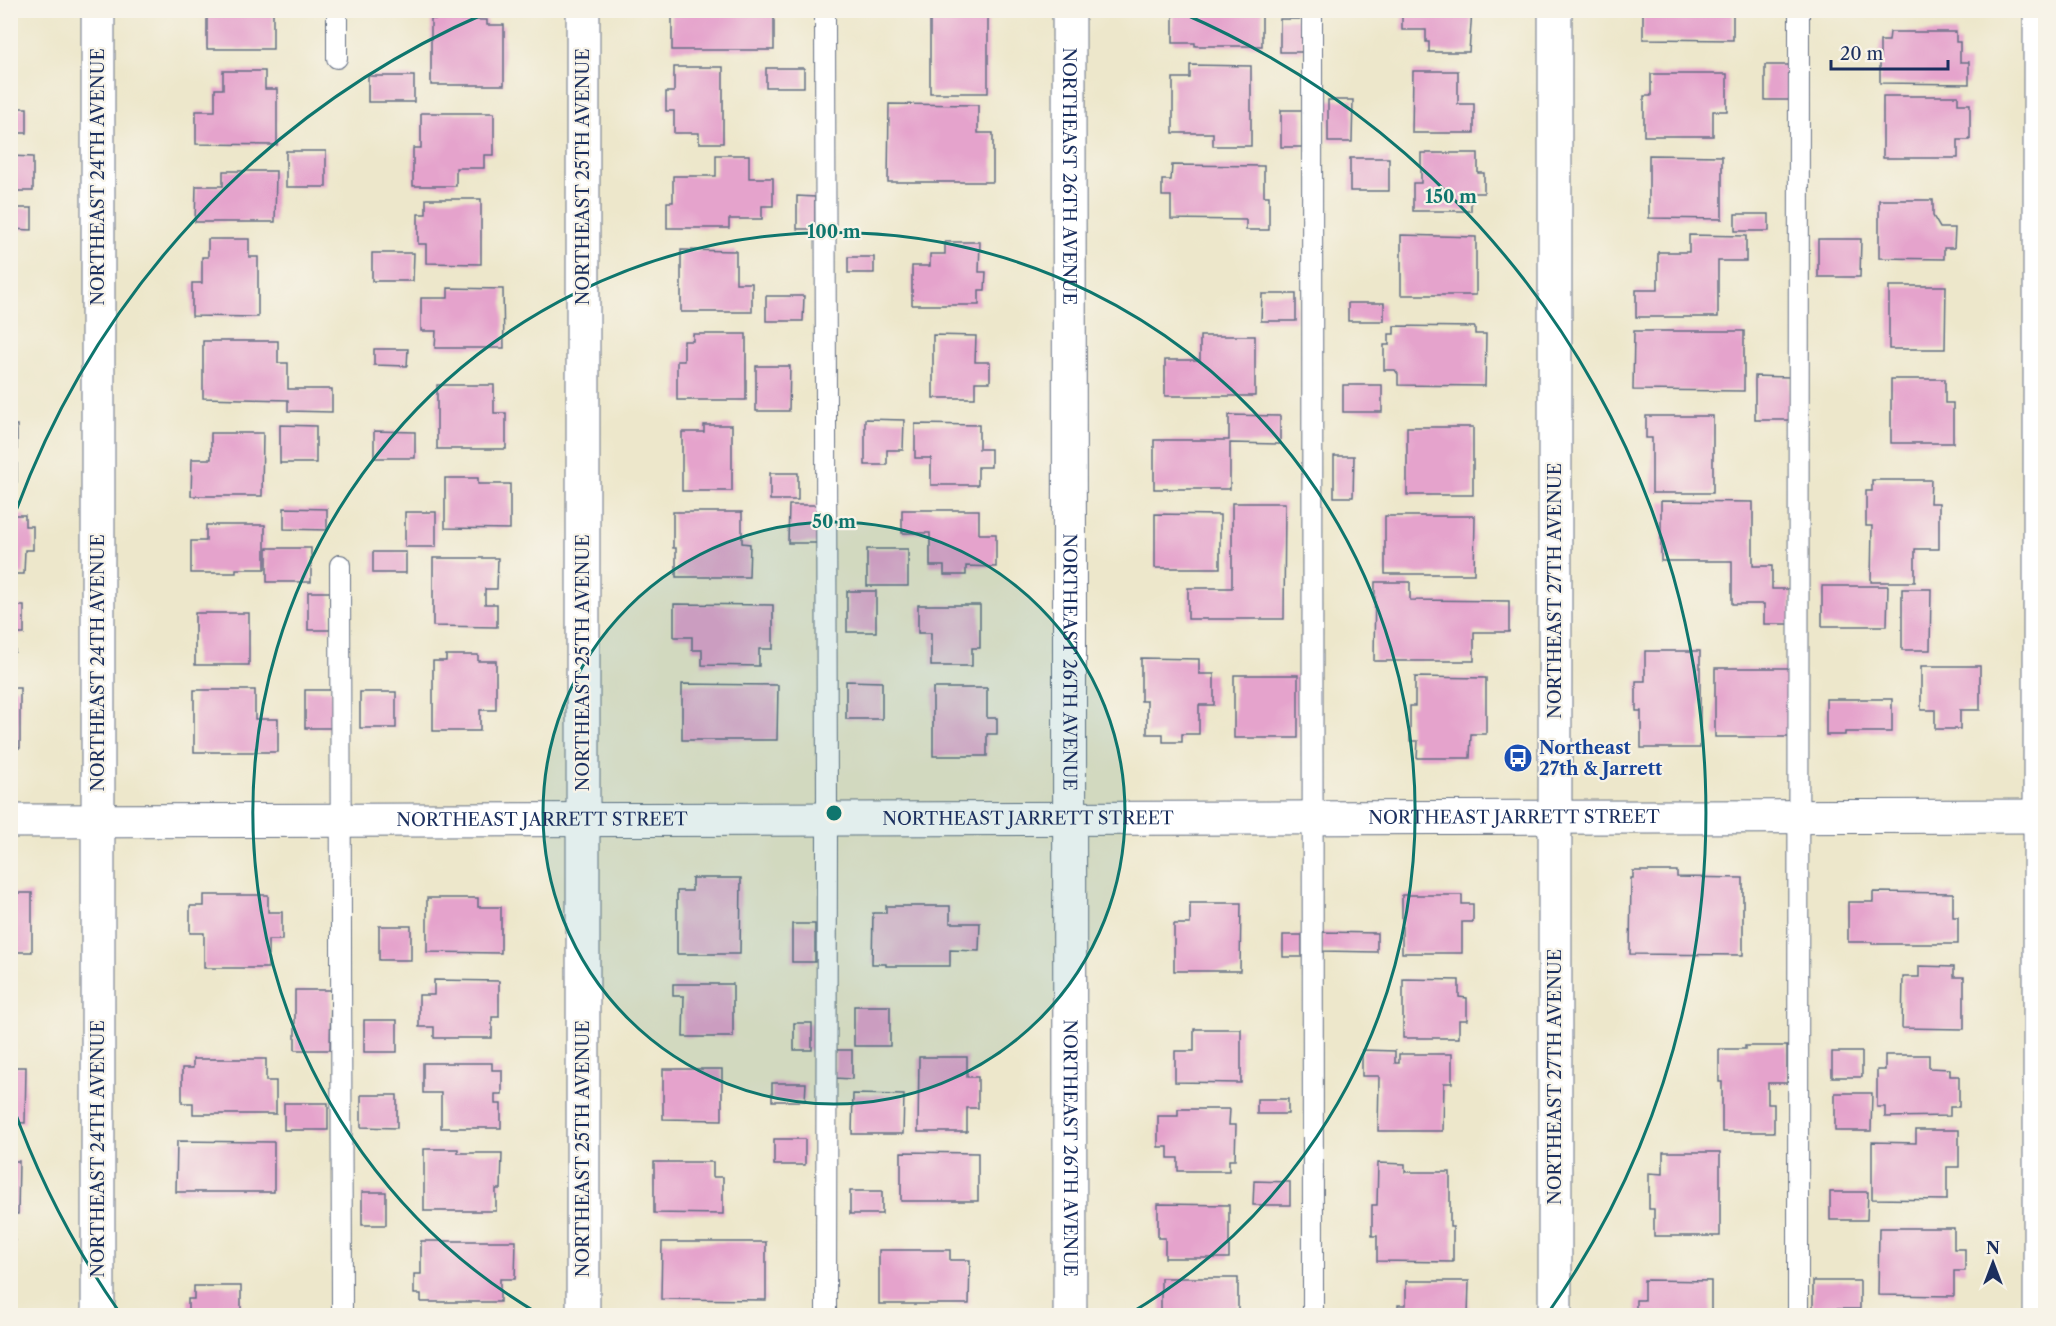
<svg xmlns="http://www.w3.org/2000/svg" width="2056" height="1326" font-family="'Libre Caslon Text',serif">
<rect width="100%" height="100%" fill="#f7f3e8"/>
<filter id="ink" filterUnits="userSpaceOnUse"><feTurbulence type="fractalNoise" baseFrequency=".0167" numOctaves="2"/><feDisplacementMap in="SourceGraphic" scale="12" xChannelSelector="R" yChannelSelector="G"/><feConvolveMatrix kernelMatrix="1 2 1 2 8 2 1 2 1" color-interpolation-filters="sRGB"/></filter>
<filter id="wash" filterUnits="userSpaceOnUse"><feTurbulence type="fractalNoise" baseFrequency=".008" numOctaves="4" result="noise"/><feDisplacementMap in="SourceGraphic" scale="24" xChannelSelector="R" yChannelSelector="G"/><feGaussianBlur stdDeviation="1.35" result="paint"/><feColorMatrix in="noise" values="0 0 0 0 0 0 0 0 0 0 0 0 0 0 0 0 0 1.4 0 .05"/><feComposite in="paint" operator="in"/></filter>
<g filter="url(#wash)">
<rect width="100%" height="100%" fill="#ede7cb"/>
<g id="blocks">
<g fill="#e5a3cc">
<rect x="207" y="10" width="66" height="39"/>
<polygon points="680,10 774,10 774,50 672,50 672,11"/>
<rect x="930" y="10" width="58" height="83"/>
<polygon points="1173,10 1262,10 1262,46 1195,46 1195,43 1173,43"/>
<polygon points="1402,10 1472,10 1469,52 1429,52 1429,42 1426,42 1426,30 1402,30"/>
<polygon points="1643,10 1733,10 1733,40 1643,39"/>
<polygon points="431,19 487,20 487,25 504,25 504,85 431,85"/>
<rect x="1280" y="19" width="23" height="33"/>
<polygon points="1890,32 1956,32 1956,42 1960,42 1960,62 1969,62 1969,84 1880,83 1880,41 1889,41"/>
<polygon points="1190,65 1251,66 1251,146 1213,146 1213,133 1173,133 1173,78 1190,78"/>
<rect x="1765" y="65" width="25" height="35"/>
<polygon points="674,67 723,67 723,143 699,143 699,133 674,133 674,111 666,111 666,92 674,92"/>
<rect x="766" y="68" width="38" height="19"/>
<polygon points="223,71 265,71 265,89 277,89 277,145 196,144 196,111 215,111 215,89 223,89"/>
<polygon points="1413,71 1458,71 1458,104 1474,104 1474,133 1412,133"/>
<polygon points="1651,74 1727,74 1727,111 1713,111 1713,136 1644,136 1644,96 1651,96"/>
<rect x="368" y="76" width="46" height="26"/>
<polygon points="1883,96 1958,96 1958,104 1970,104 1970,140 1958,140 1958,158 1883,158"/>
<polygon points="1328,100 1353,100 1352,142 1328,142"/>
<polygon points="889,104 978,105 978,133 993,133 993,182 888,182"/>
<rect x="10" y="108" width="17" height="25"/>
<polygon points="1281,110 1303,110 1302,147 1281,147"/>
<polygon points="421,113 494,113 494,155 484,155 484,168 456,168 456,186 413,186 413,148 421,148"/>
<rect x="286" y="151" width="40" height="36"/>
<polygon points="1421,153 1478,153 1478,173 1484,173 1484,193 1471,193 1471,211 1413,211 1413,183 1421,183"/>
<polygon points="716,155 749,155 749,178 773,178 773,206 762,206 762,219 729,219 729,228 667,228 667,202 673,202 673,176 716,176"/>
<polygon points="1649,155 1722,156 1722,219 1649,218"/>
<polygon points="10,156 33,157 33,191 10,191"/>
<rect x="1350" y="158" width="39" height="33"/>
<polygon points="1172,165 1264,166 1264,196 1269,196 1269,230 1246,230 1246,220 1171,219 1171,196 1162,196 1162,180 1171,180"/>
<polygon points="223,171 276,171 275,222 195,222 196,186 223,186"/>
<polygon points="797,196 815,197 815,229 797,229"/>
<polygon points="426,199 481,199 481,264 426,263 426,244 418,244 418,214 426,214"/>
<polygon points="1879,200 1933,200 1933,216 1940,228 1955,228 1954,248 1944,248 1944,259 1879,258"/>
<polygon points="10,208 32,208 32,230 10,229"/>
<rect x="1735" y="214" width="34" height="17"/>
<polygon points="1401,235 1476,237 1476,295 1401,295"/>
<polygon points="1689,235 1746,236 1746,261 1718,261 1718,317 1636,317 1636,290 1658,290 1658,252 1689,252"/>
<polygon points="208,239 249,239 249,257 258,257 258,317 192,316 192,283 202,283 202,257 208,257"/>
<polygon points="1818,239 1861,239 1860,277 1818,277"/>
<polygon points="945,242 980,242 979,272 986,272 985,290 979,290 979,305 912,305 912,266 930,266 930,254 945,254"/>
<polygon points="681,250 736,251 736,283 752,283 752,312 681,312"/>
<polygon points="372,253 414,253 413,281 372,281"/>
<rect x="848" y="257" width="26" height="16"/>
<polygon points="1889,286 1946,286 1945,349 1889,349"/>
<polygon points="448,288 503,289 504,348 435,348 436,331 421,331 421,298 448,298"/>
<polygon points="1262,294 1296,294 1296,321 1261,321"/>
<polygon points="766,296 804,296 803,321 766,321"/>
<rect x="1348" y="303" width="36" height="18"/>
<polygon points="1394,326 1475,327 1475,334 1486,334 1485,386 1398,385 1398,374 1395,370 1384,370 1384,345 1389,345 1389,334 1394,334"/>
<polygon points="1634,331 1744,331 1744,391 1633,390"/>
<polygon points="693,334 746,334 746,400 677,400 677,361 684,361 684,341 693,341"/>
<polygon points="933,335 976,336 975,362 990,362 990,382 975,382 975,398 933,398"/>
<polygon points="1200,336 1255,336 1255,396 1165,396 1165,360 1200,360"/>
<polygon points="203,341 278,341 278,363 288,363 288,389 332,389 332,412 288,411 288,400 203,398"/>
<polygon points="374,349 408,349 407,366 374,365"/>
<polygon points="756,366 790,366 789,411 756,411"/>
<polygon points="1755,376 1790,377 1790,420 1755,420"/>
<polygon points="1891,379 1945,379 1945,403 1953,403 1953,443 1891,443"/>
<polygon points="437,385 494,385 494,413 506,413 506,449 437,449"/>
<rect x="1343" y="385" width="39" height="27"/>
<polygon points="1229,415 1280,416 1280,444 1230,443 1230,489 1154,489 1154,440 1229,440"/>
<polygon points="1646,416 1713,416 1713,493 1652,493 1652,438 1646,438"/>
<polygon points="865,419 904,420 903,450 887,450 887,465 865,465"/>
<polygon points="915,424 979,425 979,449 991,449 991,467 978,467 978,485 931,485 931,458 915,458"/>
<rect x="10" y="425" width="7" height="57"/>
<polygon points="280,425 316,426 316,463 280,463"/>
<polygon points="704,425 732,425 732,491 682,491 682,432 704,432"/>
<rect x="1407" y="427" width="66" height="68"/>
<polygon points="374,431 415,432 415,458 374,458"/>
<polygon points="211,433 263,433 262,496 191,496 192,459 211,459"/>
<polygon points="1334,456 1354,456 1353,497 1334,497"/>
<rect x="770" y="473" width="28" height="27"/>
<polygon points="445,478 478,478 478,484 510,484 510,529 445,528"/>
<polygon points="1872,480 1931,480 1930,503 1939,503 1939,549 1915,549 1915,582 1871,582 1872,526 1866,526 1866,491 1872,491"/>
<polygon points="1661,501 1753,502 1753,566 1772,566 1772,589 1791,589 1791,624 1764,624 1764,604 1732,604 1732,561 1661,561"/>
<polygon points="1232,503 1285,503 1284,619 1188,619 1188,588 1232,588"/>
<polygon points="789,505 819,505 819,543 788,543"/>
<polygon points="284,508 327,509 327,530 284,529"/>
<polygon points="902,510 979,510 979,534 996,534 996,567 966,566 966,575 944,575 944,566 930,566 930,533 902,533"/>
<rect x="405" y="512" width="31" height="35"/>
<polygon points="673,512 742,512 742,543 750,544 749,577 676,577 676,548 673,548"/>
<polygon points="1155,514 1220,515 1220,568 1155,568"/>
<polygon points="10,515 25,515 25,526 33,526 33,550 25,550 24,574 10,574"/>
<polygon points="1385,516 1475,516 1474,574 1385,574"/>
<polygon points="206,525 265,525 265,569 236,569 236,573 191,573 191,541 206,541"/>
<rect x="267" y="548" width="44" height="34"/>
<rect x="867" y="549" width="41" height="37"/>
<rect x="373" y="552" width="33" height="21"/>
<polygon points="433,558 498,558 497,589 485,589 485,604 497,604 497,627 433,626"/>
<polygon points="1375,582 1410,582 1410,600 1509,601 1509,632 1474,632 1474,661 1374,661"/>
<polygon points="1822,586 1888,586 1887,626 1822,626"/>
<polygon points="1902,589 1931,589 1930,650 1902,650"/>
<rect x="847" y="591" width="29" height="41"/>
<rect x="308" y="592" width="22" height="38"/>
<polygon points="10,597 15,597 15,606 24,606 24,634 15,634 15,652 10,652"/>
<polygon points="674,604 773,605 773,649 759,649 759,666 702,665 702,650 692,650 692,637 674,637"/>
<polygon points="918,605 980,605 980,648 972,648 972,666 931,666 931,633 918,633"/>
<rect x="195" y="613" width="54" height="52"/>
<polygon points="1645,651 1700,651 1700,748 1641,748 1641,711 1636,711 1636,681 1645,681"/>
<polygon points="446,655 478,655 478,661 496,661 496,710 480,710 480,731 433,731 433,661 446,661"/>
<polygon points="1141,658 1199,659 1199,674 1214,674 1214,705 1199,705 1199,734 1182,734 1182,742 1163,742 1163,734 1147,734 1147,701 1141,701"/>
<polygon points="1921,666 1980,666 1980,710 1960,710 1960,729 1935,729 1935,710 1921,710"/>
<rect x="1715" y="668" width="76" height="69"/>
<rect x="1234" y="675" width="64" height="63"/>
<polygon points="1415,677 1486,678 1486,734 1471,734 1470,758 1417,758 1418,741 1410,741 1410,706 1415,706"/>
<polygon points="846,681 882,682 882,719 846,719"/>
<polygon points="682,684 778,685 777,740 682,740"/>
<rect x="10" y="688" width="10" height="60"/>
<polygon points="933,688 987,688 987,718 997,718 997,734 987,734 987,756 933,756"/>
<polygon points="194,690 255,690 255,719 278,719 278,752 194,752"/>
<rect x="305" y="690" width="27" height="38"/>
<rect x="360" y="692" width="36" height="36"/>
<polygon points="1826,699 1892,699 1892,732 1845,732 1845,735 1826,735"/>
<polygon points="1633,871 1677,871 1677,877 1743,878 1743,955 1630,954 1631,878 1633,878"/>
<polygon points="692,878 741,878 740,954 677,954 677,891 692,891"/>
<polygon points="1873,892 1953,893 1953,917 1958,917 1958,944 1872,944 1872,942 1848,942 1848,902 1873,902"/>
<rect x="10" y="893" width="22" height="59"/>
<polygon points="204,895 268,895 268,912 282,912 282,940 268,940 268,968 204,968 204,933 190,933 190,906 204,906"/>
<polygon points="1402,895 1462,895 1462,904 1473,904 1473,922 1462,922 1462,953 1402,953"/>
<polygon points="427,898 478,898 478,907 501,907 501,953 427,952"/>
<polygon points="1190,903 1241,903 1240,971 1174,971 1174,924 1190,924"/>
<polygon points="886,906 950,906 950,923 980,923 979,951 950,950 950,966 886,966 886,964 872,964 873,913 886,913"/>
<rect x="792" y="924" width="23" height="38"/>
<rect x="379" y="926" width="32" height="34"/>
<polygon points="1322,932 1377,933 1377,952 1321,951"/>
<rect x="1283" y="935" width="19" height="22"/>
<polygon points="1919,966 1954,967 1954,977 1964,977 1964,1029 1902,1028 1903,977 1919,977"/>
<polygon points="1403,979 1459,980 1459,997 1467,998 1467,1020 1459,1020 1459,1038 1403,1038"/>
<polygon points="434,980 499,981 499,1017 492,1017 492,1038 434,1038 434,1027 419,1027 419,995 434,995"/>
<polygon points="673,984 733,984 733,1037 683,1037 684,996 673,996"/>
<polygon points="295,990 331,990 330,1050 295,1050"/>
<rect x="854" y="1006" width="36" height="40"/>
<rect x="364" y="1020" width="33" height="32"/>
<rect x="794" y="1023" width="18" height="27"/>
<polygon points="1194,1029 1241,1029 1241,1083 1175,1082 1175,1051 1194,1051"/>
<polygon points="1745,1046 1787,1046 1787,1083 1768,1083 1768,1104 1774,1104 1774,1132 1722,1132 1722,1082 1719,1082 1719,1049 1745,1049"/>
<polygon points="835,1050 852,1050 852,1079 835,1078"/>
<polygon points="1362,1050 1395,1051 1395,1063 1399,1063 1399,1054 1452,1054 1452,1083 1444,1083 1443,1131 1378,1131 1379,1076 1362,1076"/>
<rect x="1832" y="1052" width="30" height="25"/>
<polygon points="1885,1055 1929,1055 1929,1068 1950,1069 1950,1076 1959,1076 1959,1107 1950,1107 1950,1116 1885,1117 1885,1107 1877,1107 1877,1070 1885,1070"/>
<polygon points="919,1057 967,1057 967,1077 978,1077 978,1108 967,1108 967,1132 918,1132"/>
<polygon points="193,1059 266,1059 266,1081 276,1081 276,1114 193,1114 193,1103 182,1103 182,1068 193,1068"/>
<polygon points="423,1063 492,1063 492,1070 502,1070 502,1094 495,1094 495,1104 501,1104 501,1128 441,1128 441,1093 423,1093"/>
<polygon points="10,1067 26,1067 25,1123 10,1122"/>
<polygon points="663,1069 722,1069 722,1120 663,1119"/>
<polygon points="772,1083 806,1083 805,1101 772,1101"/>
<polygon points="1835,1093 1872,1093 1871,1131 1835,1131"/>
<polygon points="853,1094 904,1095 903,1134 852,1134"/>
<polygon points="361,1095 397,1095 397,1128 361,1127"/>
<rect x="1257" y="1099" width="31" height="15"/>
<rect x="284" y="1103" width="44" height="27"/>
<polygon points="1178,1109 1230,1109 1229,1125 1236,1125 1235,1160 1229,1160 1229,1171 1178,1171 1178,1158 1168,1158 1168,1147 1158,1147 1158,1116 1178,1116"/>
<polygon points="1916,1130 1959,1130 1959,1167 1947,1167 1947,1200 1872,1199 1872,1142 1916,1143"/>
<rect x="774" y="1139" width="31" height="26"/>
<polygon points="177,1141 274,1142 274,1192 176,1192"/>
<polygon points="424,1149 458,1149 458,1153 502,1153 501,1189 496,1189 496,1211 424,1211"/>
<polygon points="901,1152 978,1153 978,1201 901,1201"/>
<polygon points="1663,1152 1720,1152 1720,1236 1654,1236 1654,1209 1649,1209 1649,1173 1663,1174"/>
<polygon points="10,1161 19,1161 18,1214 10,1214"/>
<polygon points="654,1162 713,1162 713,1177 723,1177 723,1214 654,1213"/>
<polygon points="1378,1163 1405,1164 1405,1172 1450,1172 1450,1227 1453,1227 1453,1262 1377,1261 1377,1236 1372,1236 1372,1205 1377,1205"/>
<polygon points="1254,1181 1290,1182 1290,1205 1253,1205"/>
<rect x="850" y="1191" width="32" height="23"/>
<rect x="362" y="1192" width="24" height="33"/>
<polygon points="1830,1192 1868,1192 1867,1220 1830,1220"/>
<polygon points="1158,1204 1229,1205 1229,1258 1165,1258 1165,1238 1158,1238"/>
<polygon points="1879,1228 1954,1228 1954,1249 1965,1249 1965,1271 1954,1271 1954,1296 1878,1295"/>
<polygon points="10,1241 15,1241 14,1282 10,1282"/>
<polygon points="421,1241 516,1241 515,1279 500,1279 500,1302 421,1302 421,1294 414,1294 414,1274 421,1274"/>
<polygon points="662,1242 766,1242 766,1300 661,1299"/>
<polygon points="879,1250 950,1250 950,1260 970,1260 969,1304 879,1304"/>
<rect x="1161" y="1278" width="77" height="38"/>
<polygon points="1644,1280 1711,1281 1711,1316 1636,1316 1636,1300 1644,1300"/>
<polygon points="1406,1281 1469,1281 1468,1316 1398,1316 1398,1305 1406,1305"/>
<rect x="1813" y="1281" width="47" height="28"/>
<polygon points="194,1286 241,1286 241,1316 191,1316 191,1311 188,1311 188,1299 194,1299"/>
</g>
</g>
</g>
<g filter="url(#ink)">
<use href="#blocks" fill-opacity="0" stroke="#646f84" stroke-width="1.5"/>
<g fill="none" stroke-linecap="round" stroke-linejoin="round">
<g stroke="#646f84" stroke-width="22">
<g id="service">
<polyline points="337,10 337,58"/>
<polyline points="825,10 827,819 826,1316"/>
<polyline points="1312,10 1313,1316"/>
<polyline points="340,565 342,1316"/>
<polyline points="1798,1316 1799,10"/>
</g>
</g>
<g stroke="#646f84" stroke-width="35">
<g id="minor">
<path id="s1" d="M1069,10L1070,1316"/>
<polyline points="1555,10 1555,1316"/>
<path id="s2" d="M10,821L2046,816"/>
<polyline points="98,1316 98,10"/>
<polyline points="583,1316 583,10"/>
<polyline points="2040,1316 2040,10"/>
</g>
</g>
<use href="#service" stroke="#fff" stroke-width="20"/>
<use href="#minor" stroke="#fff" stroke-width="33"/>
</g>
</g>
<circle cx="834" cy="813" r="291" fill="#0f766e" fill-opacity=".12"/>
<g fill="none" stroke="#0f766e" stroke-width="3">
<circle cx="834" cy="813" r="291"/>
<path d="M539 1314A581 581 0 1 1 1129 1314"/>
<path d="M120 1313A872 872 0 0 1 12 1104M12 522A872 872 0 0 1 486 13M1182 13A872 872 0 0 1 1548 1313"/>
</g>
<defs>
<g id="bus-disc" transform="scale(1.5)"><circle r="9.5" fill="#1a4fb4" stroke="#f7f3e8"/><path d="M-5-6H5V4H4V6H2V4H-2V6H-4V4H-5ZM-3.5-4V0h7V-4ZM-3.5 1.2v1.5H-2V1.2ZM2 1.2v1.5H3.5V1.2Z" fill="#fff"/></g>
</defs>
<g fill-rule="evenodd">
<use href="#bus-disc" x="1518" y="758"/>
</g>
<g text-anchor="middle" stroke-width="4.5" stroke-linejoin="round" paint-order="stroke">
<g font-size="18" fill="#1b2f5e" stroke="#f7f3e8">
<text transform="translate(98 177) rotate(-90)" y="6">NORTHEAST 24TH AVENUE</text>
<text transform="translate(583 177) rotate(-90)" y="6">NORTHEAST 25TH AVENUE</text>
<text dy="6" stroke="none"><textPath href="#s1" startOffset="166">NORTHEAST 26TH AVENUE</textPath></text>
<text transform="translate(1555 591) rotate(-90)" y="6">NORTHEAST 27TH AVENUE</text>
<text transform="translate(98 663) rotate(-90)" y="6">NORTHEAST 24TH AVENUE</text>
<text transform="translate(583 663) rotate(-90)" y="6">NORTHEAST 25TH AVENUE</text>
<text dy="6" stroke="none"><textPath href="#s1" startOffset="652">NORTHEAST 26TH AVENUE</textPath></text>
<text dy="6" stroke="none"><textPath href="#s2" startOffset="1504">NORTHEAST JARRETT STREET</textPath></text>
<text dy="6" stroke="none"><textPath href="#s2" startOffset="1018">NORTHEAST JARRETT STREET</textPath></text>
<text dy="6" stroke="none"><textPath href="#s2" startOffset="532">NORTHEAST JARRETT STREET</textPath></text>
<text transform="translate(1555 1077) rotate(-90)" y="6">NORTHEAST 27TH AVENUE</text>
<text transform="translate(98 1149) rotate(-90)" y="6">NORTHEAST 24TH AVENUE</text>
<text transform="translate(583 1149) rotate(-90)" y="6">NORTHEAST 25TH AVENUE</text>
<text dy="6" stroke="none"><textPath href="#s1" startOffset="1138">NORTHEAST 26TH AVENUE</textPath></text>
</g>
<g font-size="18" font-weight="bold" fill="#164399" stroke="#f7f3e8" text-anchor="start">
<text x="1539" y="754">Northeast<tspan x="1539" dy="21">27th &amp; Jarrett</tspan></text>
</g>
</g>
<circle cx="834" cy="813" r="9" fill="#0f766e" stroke="#f7f3e8" stroke-width="3"/>
<g font-size="18" text-anchor="middle" font-weight="bold" fill="#0f766e" stroke="#f7f3e8" stroke-width="4.5" stroke-linejoin="round" paint-order="stroke">
<text x="1451" y="203">150 m</text>
<text x="834" y="238">100 m</text>
<text x="834" y="528">50 m</text>
</g>
<rect width="2056" height="1326" fill="none" stroke="#f7f3e8" stroke-width="36"/>
<g transform="translate(1993 1263)" stroke="#f7f3e8" stroke-width="4.5" paint-order="stroke">
<path d="M0-4.5L10 22L0 15L-10 22Z" fill="#1b2f5e"/>
<text y="-9" font-size="16" font-weight="bold" text-anchor="middle" fill="#1b2f5e">N</text>
</g>
<path d="M1831 60v9h117v-9" fill="none" stroke="#1b2f5e" stroke-width="3"/>
<text x="1840" y="60" font-size="18" fill="#1b2f5e" stroke="#f7f3e8" stroke-width="4.5" paint-order="stroke">20 m</text>
</svg>
